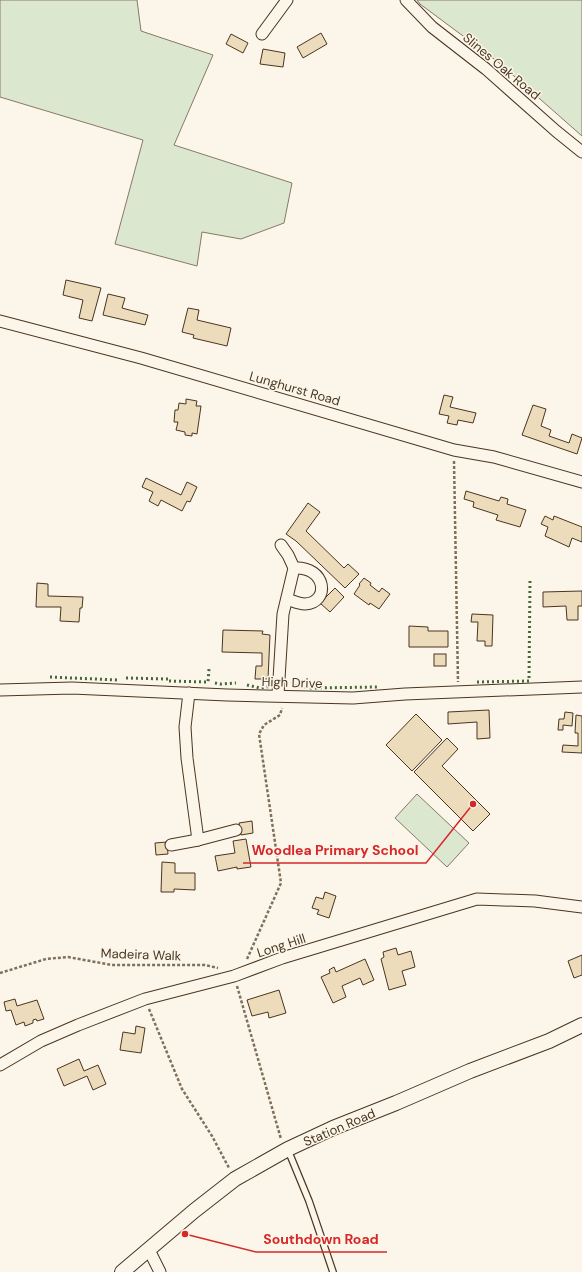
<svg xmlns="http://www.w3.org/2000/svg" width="582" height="1272" font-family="'DM Sans',sans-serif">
<rect width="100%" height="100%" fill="#fbf6e9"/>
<g fill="#dce7d0" stroke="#887966">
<polygon points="0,0 137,0 141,31 213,55 174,145 292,183 284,223 241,239 202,232 197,266 115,244 143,140 0,97"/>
<polygon points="417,0 582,0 582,136 498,62 420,4"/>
<polygon points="417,794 469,843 447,867 395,818"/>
</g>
<g fill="#ecdcbc" stroke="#4a3520">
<polygon points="321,33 327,44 303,58 297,47"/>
<polygon points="231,34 248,43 243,53 226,44"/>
<polygon points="263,49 285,53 283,67 260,64"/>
<polygon points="66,280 101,288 92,321 79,318 83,300 63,295"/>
<polygon points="108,294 125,298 122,308 148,315 145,325 103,315"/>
<polygon points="188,308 199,310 197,320 231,328 227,346 193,338 194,335 182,332"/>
<polygon points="444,395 453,397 450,407 476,413 473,423 458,420 457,425 447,423 449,416 439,414"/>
<polygon points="186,399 197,401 196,406 201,406 197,434 192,433 192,436 185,435 185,432 176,430 178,422 174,422 175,410 178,410 179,403 186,404"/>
<polygon points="533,405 546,409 541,426 551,430 549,436 569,443 572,434 582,438 577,454 522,435"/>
<polygon points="146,478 181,495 187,482 197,487 190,502 187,501 182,511 161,500 158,506 149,501 153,492 142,487"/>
<polygon points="466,491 499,501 501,497 508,499 507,504 526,510 520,527 496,520 498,515 473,507 474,502 464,499"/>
<polygon points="308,503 320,512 306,531 344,568 348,564 359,574 345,588 296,541 286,534"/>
<polygon points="545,516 553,520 554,516 582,527 582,542 572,538 569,547 545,536 548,527 541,524"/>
<polygon points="364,578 371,583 370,585 379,592 382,588 390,594 379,609 370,603 369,605 354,594 360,585 359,584"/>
<polygon points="37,583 48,584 48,596 83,597 82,608 80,608 79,622 60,621 61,607 36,607"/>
<polygon points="335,588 344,597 330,612 320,603"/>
<polygon points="582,591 582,606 578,606 578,620 567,620 566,606 543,607 543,592"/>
<polygon points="472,614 493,615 492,646 485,646 485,641 477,641 478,622 471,622"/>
<polygon points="409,626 428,627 428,631 448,631 448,647 409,647"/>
<polygon points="223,630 263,631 262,634 270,635 268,679 255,679 256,666 262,666 262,653 222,652"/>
<rect x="434" y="654" width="12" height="12"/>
<polygon points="489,710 490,738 477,739 477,722 448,724 448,712"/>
<polygon points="565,712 573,713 572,726 563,725 563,730 558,730 559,719 564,719"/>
<polygon points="416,714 442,740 412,771 386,745"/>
<polygon points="576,715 582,716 582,753 562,752 563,745 578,746 578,733 575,733"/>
<polygon points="447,738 458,749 442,766 490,814 473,831 414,772"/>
<polygon points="252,821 253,833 241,835 239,823"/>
<polygon points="246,839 251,867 237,869 237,867 218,871 215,856 235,853 233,841"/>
<polygon points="167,842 168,854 156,855 155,843"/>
<polygon points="162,862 175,863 175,873 195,873 195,890 174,889 174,892 161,892"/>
<polygon points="325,892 336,896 329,918 317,914 319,910 312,908 316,897 323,899"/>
<polygon points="396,948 398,955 411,951 415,967 402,971 406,985 389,990 381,959 384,957 383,952"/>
<polygon points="582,955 582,975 574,978 568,961"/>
<polygon points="365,959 374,980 363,985 360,978 342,986 346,997 333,1003 321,977 330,973 329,970 334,967 336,972"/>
<polygon points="279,990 286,1013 269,1018 268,1012 252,1016 247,1000"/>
<polygon points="15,999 17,1006 37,1000 44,1019 37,1021 36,1019 33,1020 33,1023 25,1026 24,1022 16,1025 11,1010 6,1011 4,1002"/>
<polygon points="136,1026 145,1028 141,1053 120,1050 123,1032 135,1034"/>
<polygon points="79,1059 84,1071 98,1065 106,1084 93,1090 87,1076 64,1086 57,1069"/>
</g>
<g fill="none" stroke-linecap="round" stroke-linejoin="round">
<g stroke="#4a3520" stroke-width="8">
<polyline id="service" points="288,1150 309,1201 333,1272"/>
</g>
<g stroke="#4a3520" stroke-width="13">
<g id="minor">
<polyline points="406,0 432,27 486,69 556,131 582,152"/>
<polyline points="262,34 287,0"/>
<polyline points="0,321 141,358 454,450 494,457 582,482"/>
<path d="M287,599C293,601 299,604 305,604C330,603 327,566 294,568"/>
<polyline points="0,690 72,688 227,695 353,698 405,694 582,687"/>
<polyline points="189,693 185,727 187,758 198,840"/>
<polyline points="278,695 283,614 294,568 288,555 281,545"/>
<polyline points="171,845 198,840 236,830"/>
<polyline points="0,1065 41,1041 78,1025 145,999 234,976 282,958 477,899 535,901 582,907"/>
<polyline points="149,1250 160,1272"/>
</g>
</g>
<g stroke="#4a3520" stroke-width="16">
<polyline id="tertiary" points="122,1272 194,1211 235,1179 288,1149 333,1128 396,1103 470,1071 549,1041 582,1025"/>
</g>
<g stroke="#7f6f5c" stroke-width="2.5" stroke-dasharray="3 2" stroke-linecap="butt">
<polyline points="454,461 458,682"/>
<polyline points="247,959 281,883 259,734 264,725 280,715 282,708"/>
<polyline points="0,973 46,959 68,957 112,965 205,965 218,968"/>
<polyline points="237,986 281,1139"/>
<polyline points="149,1009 182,1089 212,1136 229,1168"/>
</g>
<use href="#service" stroke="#fbf6e9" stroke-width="5.5"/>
<use href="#minor" stroke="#fbf6e9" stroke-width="11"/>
<use href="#tertiary" stroke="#fbf6e9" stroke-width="14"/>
<g stroke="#436837" stroke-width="3" stroke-dasharray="2 3" stroke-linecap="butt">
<polyline points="50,677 118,680"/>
<polyline points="126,678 168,679 168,681 208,682 209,669"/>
<polyline points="477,682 529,681 530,580"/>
<polyline points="215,683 220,684 236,683"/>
<polyline points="247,685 260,688 272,686"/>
<polyline points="295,686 311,688 378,687"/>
</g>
</g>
<g text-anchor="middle" stroke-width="3" stroke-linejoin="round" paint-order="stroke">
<g font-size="13" fill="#4a3520" stroke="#fbf6e9">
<text transform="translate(502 66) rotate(40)" y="5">Slines Oak Road</text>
<text transform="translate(295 388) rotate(16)" y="5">Lunghurst Road</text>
<text transform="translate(292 682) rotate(2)" y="5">High Drive</text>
<text transform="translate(281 945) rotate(-18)" y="5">Long Hill</text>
<text transform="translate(141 954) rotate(2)" y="5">Madeira Walk</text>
<text transform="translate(339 1127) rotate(-23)" y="5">Station Road</text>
</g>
</g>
<path fill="none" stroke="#d62828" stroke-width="1.5" d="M473 804L426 863H243M185 1234L256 1252H387"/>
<g fill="#d62828" stroke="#fbf6e9" stroke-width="1.5">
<circle cx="473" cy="804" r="4"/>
<circle cx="185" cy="1234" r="4"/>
</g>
<g font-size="14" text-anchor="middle" font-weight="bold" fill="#d62828" stroke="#fbf6e9" stroke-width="3" stroke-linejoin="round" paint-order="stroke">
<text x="335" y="855">Woodlea Primary School</text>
<text x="321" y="1244">Southdown Road</text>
</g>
</svg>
